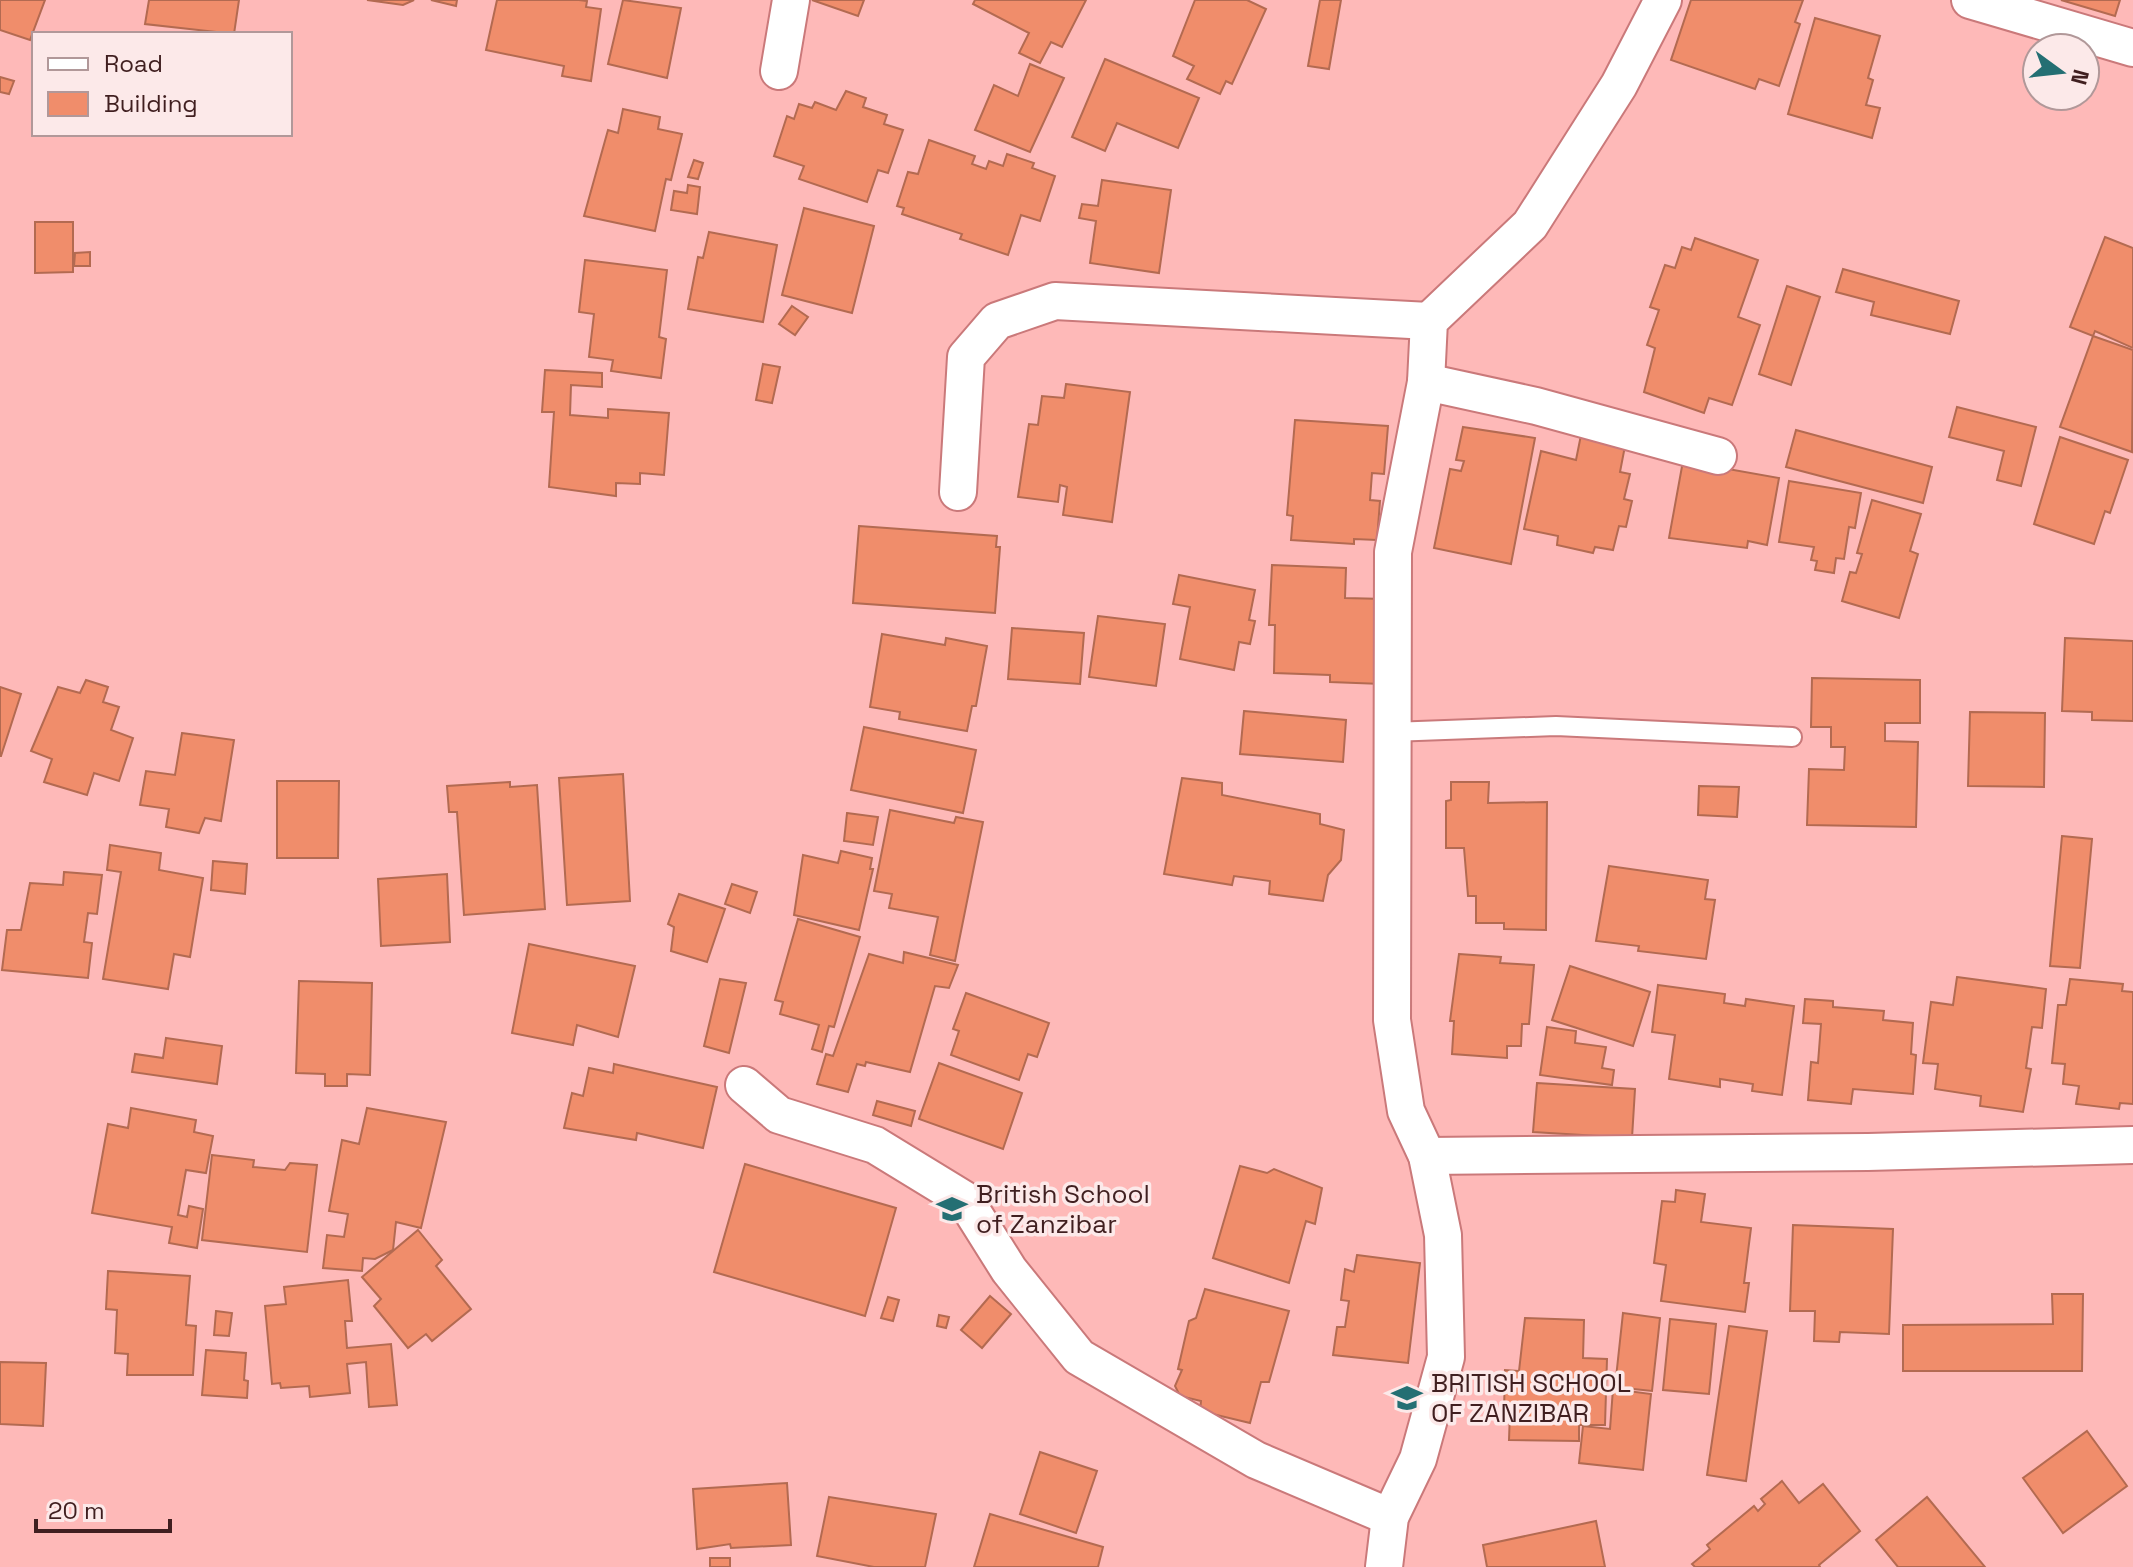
<svg xmlns="http://www.w3.org/2000/svg" width="2133" height="1567" font-family="'Space Grotesk',sans-serif">
<rect width="100%" height="100%" fill="#feb9b8"/>
<g fill="#f08d6b" stroke="#b36a51" stroke-width="2">
<polygon points="0,0 45,0 30,40 0,30"/>
<polygon points="149,0 239,0 234,34 145,24"/>
<polygon points="367,0 414,0 403,5"/>
<polygon points="431,0 457,0 456,6"/>
<polygon points="497,0 579,0 587,1 586,7 601,9 591,81 562,76 564,66 486,50"/>
<polygon points="623,0 681,8 667,78 608,64"/>
<polygon points="812,0 864,0 858,16"/>
<polygon points="975,0 1086,0 1062,47 1051,42 1040,63 1019,53 1029,33 973,4"/>
<polygon points="1195,0 1247,0 1266,9 1232,84 1226,81 1220,94 1187,79 1194,66 1173,56"/>
<polygon points="1320,0 1341,0 1329,69 1308,66"/>
<polygon points="1691,0 1803,0 1795,22 1800,24 1779,86 1759,79 1755,89 1671,60"/>
<polygon points="2061,0 2120,0 2115,16"/>
<polygon points="1815,18 1880,36 1868,78 1873,80 1866,105 1880,108 1872,138 1788,114"/>
<polygon points="1105,59 1199,98 1178,148 1117,123 1105,151 1072,137"/>
<polygon points="1030,64 1064,78 1030,152 975,130 994,85 1018,96"/>
<polygon points="0,77 14,81 9,94 0,92"/>
<polygon points="846,91 866,98 863,107 887,115 884,124 903,130 888,173 878,170 867,202 799,179 804,166 774,156 787,116 794,119 799,104 812,108 815,102 836,110"/>
<polygon points="623,109 660,117 658,129 682,134 671,180 666,179 655,231 584,216 608,130 618,133"/>
<polygon points="929,140 975,156 972,164 986,169 989,161 1003,166 1007,154 1034,163 1032,168 1055,176 1040,221 1021,215 1008,255 960,239 962,234 902,214 904,208 897,206 908,172 918,174"/>
<polygon points="694,160 703,163 698,179 688,177"/>
<polygon points="1102,180 1171,190 1159,273 1090,263 1096,221 1079,218 1082,204 1098,206"/>
<polygon points="688,185 700,187 697,214 671,210 674,191 687,193"/>
<polygon points="804,208 874,226 852,313 782,295"/>
<polygon points="35,222 73,222 73,272 35,273"/>
<polygon points="709,232 777,245 763,322 688,309 698,257 703,258"/>
<polygon points="2105,237 2133,248 2133,348 2095,331 2093,336 2070,327"/>
<polygon points="1695,238 1758,260 1738,317 1760,325 1732,405 1709,398 1704,413 1644,392 1655,348 1647,345 1659,310 1650,307 1665,265 1675,268 1682,247 1691,250"/>
<polygon points="90,252 90,266 74,266 75,253"/>
<polygon points="585,260 667,270 659,337 666,339 661,378 611,371 613,360 589,357 594,314 579,312"/>
<polygon points="1843,269 1959,301 1950,334 1871,315 1874,302 1836,292"/>
<polygon points="1787,286 1820,297 1791,385 1759,374"/>
<polygon points="792,306 808,317 795,335 779,324"/>
<polygon points="2093,336 2133,350 2132,452 2060,427"/>
<polygon points="763,364 780,367 772,403 756,400"/>
<polygon points="545,370 602,373 602,387 571,385 570,415 608,418 608,409 669,413 664,475 640,473 640,484 616,483 616,496 549,487 554,412 542,412"/>
<polygon points="1066,384 1130,392 1112,522 1063,515 1067,487 1060,485 1058,502 1018,497 1029,424 1038,425 1042,396 1064,398"/>
<polygon points="1957,407 2036,427 2021,486 1997,480 2004,451 1949,437"/>
<polygon points="1295,420 1388,426 1384,474 1372,473 1370,500 1380,501 1377,540 1354,539 1354,544 1291,540 1293,516 1287,515"/>
<polygon points="1463,427 1535,438 1511,564 1434,548 1450,469 1461,471 1464,461 1456,460"/>
<polygon points="1796,430 1932,467 1923,503 1786,467"/>
<polygon points="1581,435 1625,446 1620,472 1630,474 1624,499 1632,501 1626,527 1619,526 1613,550 1595,547 1593,553 1557,545 1558,536 1524,529 1541,451 1576,460"/>
<polygon points="2060,437 2128,460 2110,513 2105,511 2094,544 2034,524"/>
<polygon points="1683,461 1779,478 1767,545 1748,541 1747,548 1669,538"/>
<polygon points="1789,481 1861,493 1855,528 1849,527 1844,559 1836,558 1834,573 1815,570 1817,561 1811,560 1814,547 1779,542"/>
<polygon points="1872,500 1921,514 1910,551 1918,554 1899,618 1842,601 1850,572 1856,573 1862,554 1857,553"/>
<polygon points="859,526 997,536 996,547 1000,547 995,613 853,603"/>
<polygon points="1272,565 1346,568 1345,598 1385,599 1382,684 1330,682 1330,675 1274,673 1275,625 1269,625"/>
<polygon points="1179,575 1255,590 1249,620 1255,621 1250,644 1239,642 1234,670 1180,659 1190,607 1173,604"/>
<polygon points="1098,616 1165,624 1156,686 1089,677"/>
<polygon points="1012,628 1084,633 1080,684 1008,679"/>
<polygon points="882,634 945,645 946,638 987,646 976,706 972,706 967,731 899,719 900,712 870,707"/>
<polygon points="2065,638 2133,641 2133,721 2092,720 2092,712 2062,711"/>
<polygon points="1812,678 1920,680 1920,723 1885,723 1885,741 1918,742 1916,827 1807,825 1809,769 1844,770 1845,747 1831,747 1831,727 1811,727"/>
<polygon points="86,680 108,687 103,702 119,707 111,730 133,738 119,781 94,773 87,795 44,782 52,759 31,751 58,687 80,693"/>
<polygon points="0,687 21,694 1,756 0,756"/>
<polygon points="1244,711 1346,720 1343,762 1240,754"/>
<polygon points="1970,712 2045,713 2044,787 1968,786"/>
<polygon points="864,727 976,750 963,813 851,790"/>
<polygon points="182,733 234,740 221,821 205,818 199,833 166,827 169,809 140,805 146,771 175,775"/>
<polygon points="623,774 630,901 567,905 559,778"/>
<polygon points="1182,778 1222,783 1222,795 1320,814 1320,824 1344,830 1341,860 1328,875 1323,901 1269,894 1270,881 1234,876 1232,885 1164,874"/>
<polygon points="277,781 339,781 338,858 277,858"/>
<polygon points="510,782 510,787 537,785 545,909 464,915 457,812 449,812 447,786"/>
<polygon points="1451,782 1489,782 1488,803 1547,802 1546,930 1504,929 1504,923 1476,923 1476,896 1468,896 1464,848 1446,848 1446,801 1451,800"/>
<polygon points="1699,786 1739,787 1737,817 1698,815"/>
<polygon points="890,810 954,823 956,817 983,822 955,961 930,955 938,917 889,908 892,894 874,891"/>
<polygon points="847,813 878,817 873,845 844,841"/>
<polygon points="2062,836 2092,839 2080,968 2050,966"/>
<polygon points="110,845 161,853 159,870 203,878 190,957 174,954 168,989 103,979 121,872 107,870"/>
<polygon points="841,851 872,858 870,869 873,869 859,930 794,915 803,855 838,863"/>
<polygon points="213,861 247,864 245,894 211,890"/>
<polygon points="1609,866 1708,880 1705,899 1715,900 1706,959 1638,951 1639,946 1596,941"/>
<polygon points="64,872 102,875 97,914 88,913 84,942 92,943 88,978 2,970 7,930 21,930 30,883 63,885"/>
<polygon points="447,874 450,942 381,946 378,879"/>
<polygon points="732,884 757,892 750,913 725,904"/>
<polygon points="679,894 725,909 707,962 671,951 674,927 668,924"/>
<polygon points="798,919 860,937 834,1027 829,1026 822,1052 812,1049 819,1025 780,1014 783,1002 775,1000"/>
<polygon points="529,944 635,966 618,1037 577,1025 573,1045 512,1033"/>
<polygon points="904,952 958,965 949,988 935,986 910,1072 866,1062 865,1066 857,1064 848,1092 817,1084 826,1054 833,1056 869,954 903,963"/>
<polygon points="1459,954 1501,957 1500,963 1534,965 1529,1024 1522,1024 1521,1046 1507,1046 1507,1058 1452,1054 1454,1021 1450,1021"/>
<polygon points="1570,966 1650,992 1633,1046 1552,1020"/>
<polygon points="1957,977 2046,989 2042,1028 2032,1027 2026,1068 2031,1069 2023,1112 1980,1106 1981,1096 1935,1089 1938,1064 1923,1063 1931,1002 1953,1005"/>
<polygon points="720,979 746,983 729,1053 704,1046"/>
<polygon points="2070,979 2123,984 2122,991 2133,992 2133,1104 2120,1103 2119,1109 2076,1104 2079,1086 2063,1084 2065,1064 2052,1063 2058,1005 2066,1005"/>
<polygon points="299,981 372,983 370,1075 347,1074 347,1086 325,1086 325,1074 296,1073"/>
<polygon points="1658,985 1725,994 1724,1003 1745,1006 1746,999 1794,1006 1782,1095 1752,1091 1753,1084 1720,1079 1720,1087 1669,1079 1675,1035 1652,1032"/>
<polygon points="966,993 1049,1023 1037,1057 1028,1054 1019,1080 951,1055 959,1031 953,1029"/>
<polygon points="1805,999 1833,1001 1833,1007 1884,1011 1883,1020 1913,1023 1911,1054 1916,1055 1913,1094 1853,1089 1851,1104 1808,1100 1811,1062 1818,1063 1821,1024 1803,1023"/>
<polygon points="1547,1027 1576,1031 1575,1043 1606,1047 1602,1068 1614,1070 1612,1085 1540,1075"/>
<polygon points="166,1038 222,1046 217,1084 132,1072 135,1054 163,1058"/>
<polygon points="939,1063 1022,1093 1003,1149 919,1119"/>
<polygon points="614,1064 717,1087 703,1148 637,1133 636,1140 564,1128 572,1093 583,1096 589,1068 613,1073"/>
<polygon points="1537,1083 1635,1089 1632,1138 1533,1132"/>
<polygon points="877,1101 915,1111 911,1126 873,1115"/>
<polygon points="131,1108 196,1120 194,1132 213,1136 206,1173 186,1170 178,1215 187,1217 189,1206 203,1209 197,1248 169,1243 172,1227 92,1213 108,1124 128,1128"/>
<polygon points="367,1108 446,1122 421,1228 396,1222 393,1250 375,1259 363,1258 362,1271 323,1268 327,1235 344,1237 348,1214 329,1211 342,1140 359,1144"/>
<polygon points="212,1155 254,1160 253,1167 285,1170 290,1163 317,1165 307,1252 202,1240"/>
<polygon points="745,1164 896,1208 865,1316 714,1272"/>
<polygon points="1240,1166 1267,1173 1274,1169 1322,1188 1315,1224 1306,1221 1289,1283 1213,1258"/>
<polygon points="1676,1190 1705,1194 1701,1222 1751,1228 1744,1283 1749,1283 1745,1312 1661,1301 1666,1265 1654,1263 1662,1201 1675,1202"/>
<polygon points="1793,1225 1893,1229 1889,1334 1840,1332 1839,1342 1814,1341 1815,1311 1790,1311"/>
<polygon points="418,1230 442,1260 436,1266 471,1309 432,1341 426,1334 408,1348 374,1306 381,1299 362,1277"/>
<polygon points="1357,1255 1420,1263 1408,1363 1333,1355 1337,1327 1345,1327 1349,1301 1341,1300 1345,1269 1354,1272"/>
<polygon points="108,1271 190,1276 186,1325 196,1326 193,1375 127,1375 128,1354 115,1353 117,1310 106,1309"/>
<polygon points="348,1280 352,1321 345,1321 347,1348 391,1344 397,1405 369,1407 366,1362 347,1364 350,1393 310,1397 309,1386 281,1388 280,1383 272,1384 265,1306 286,1304 284,1287"/>
<polygon points="1205,1289 1289,1311 1269,1382 1261,1382 1250,1423 1200,1411 1201,1401 1180,1396 1175,1386 1182,1370 1178,1369 1189,1321 1196,1318"/>
<polygon points="2052,1294 2083,1294 2082,1371 1903,1371 1903,1325 2053,1324"/>
<polygon points="990,1296 1011,1314 982,1348 961,1330"/>
<polygon points="888,1297 899,1300 893,1321 881,1318"/>
<polygon points="216,1311 232,1313 229,1336 214,1335"/>
<polygon points="1623,1313 1660,1318 1652,1391 1615,1387"/>
<polygon points="939,1315 949,1317 946,1328 937,1326"/>
<polygon points="1525,1318 1584,1320 1583,1358 1607,1359 1605,1425 1579,1425 1579,1441 1509,1440 1510,1412 1504,1411 1505,1370 1519,1371"/>
<polygon points="1670,1319 1716,1324 1709,1394 1663,1390"/>
<polygon points="1729,1326 1767,1331 1746,1481 1707,1475"/>
<polygon points="206,1350 246,1353 244,1380 248,1381 247,1398 202,1395"/>
<polygon points="0,1362 46,1363 43,1426 0,1424"/>
<polygon points="1613,1389 1651,1394 1643,1470 1579,1463 1583,1426 1610,1429"/>
<polygon points="2087,1431 2127,1486 2063,1533 2023,1478"/>
<polygon points="1040,1452 1097,1471 1076,1533 1020,1514"/>
<polygon points="1782,1481 1799,1503 1823,1484 1860,1531 1819,1565 1820,1567 1695,1567 1692,1564 1710,1549 1707,1545 1754,1506 1758,1511 1765,1504 1761,1499"/>
<polygon points="787,1483 791,1545 731,1548 730,1544 697,1549 693,1489"/>
<polygon points="829,1497 936,1514 925,1567 874,1567 817,1556"/>
<polygon points="1927,1497 1985,1567 1898,1567 1876,1540"/>
<polygon points="990,1514 1103,1547 1098,1567 974,1567"/>
<polygon points="1596,1521 1605,1567 1487,1567 1483,1545"/>
<rect x="710" y="1558" width="20" height="9"/>
</g>
<g fill="none" stroke-linecap="round" stroke-linejoin="round">
<g stroke="#ca797a" stroke-width="22">
<polyline id="service" points="1391,732 1556,726 1792,737"/>
</g>
<g stroke="#ca797a" stroke-width="40">
<g id="minor">
<polyline points="1970,0 2133,48"/>
<polyline points="779,71 791,0"/>
<polyline points="1426,382 1536,406 1718,456"/>
<polyline points="958,492 966,357 997,321 1055,301 1429,321"/>
<polyline points="744,1085 779,1115 875,1145 965,1200 1009,1270 1079,1357 1256,1460 1390,1517"/>
<polyline points="1427,1156 1868,1152 2133,1145"/>
<polyline points="1384,1567 1390,1517 1418,1459 1446,1357 1443,1235 1427,1156 1406,1111 1392,1020 1393,552 1426,382 1429,321 1530,225 1619,85 1663,0"/>
</g>
</g>
<use href="#service" stroke="#fff" stroke-width="18"/>
<use href="#minor" stroke="#fff" stroke-width="36"/>
</g>
<defs>
<g id="school-bare" transform="scale(2.4)"><path d="M0-5L7-2L0 1L-7-2ZM-4 1L0 2.5L4 1V4Q0 6-4 4Z" fill="#246f73" stroke="#fce9e9" stroke-width="2.5" paint-order="stroke"/></g>
</defs>
<g fill-rule="evenodd">
<use href="#school-bare" x="952" y="1209"/>
<use href="#school-bare" x="1407" y="1398"/>
</g>
<g text-anchor="middle" stroke-width="7" stroke-linejoin="round" paint-order="stroke">
<g font-size="26" fill="#401f20" stroke="#fce9e9" text-anchor="start">
<text x="976" y="1203">British School<tspan x="976" dy="30">of Zanzibar</tspan></text>
<text x="1431" y="1392">BRITISH SCHOOL<tspan x="1431" dy="30">OF ZANZIBAR</tspan></text>
</g>
</g>
<rect x="32" y="32" width="260" height="104" fill="#fce9e9" stroke="#b19899" stroke-width="2"/>
<rect x="48" y="58" width="40" height="12" fill="#ffffff" stroke="#b19899" stroke-width="2"/>
<text x="104" y="72" font-size="24" fill="#401f20">Road</text>
<rect x="48" y="92" width="40" height="24" fill="#f08d6b" stroke="#b19899" stroke-width="2"/>
<text x="104" y="112" font-size="24" fill="#401f20">Building</text>
<g transform="translate(2061 72) rotate(105)"><circle r="38" fill="#fce9e9" stroke="#b19899" stroke-width="2"/>
<path d="M0-6L14 30L0 20L-14 30Z" fill="#246f73"/>
<text y="-12" font-size="22" font-weight="bold" text-anchor="middle" fill="#401f20">N</text>
</g>
<path d="M36 1519v12h134v-12" fill="none" stroke="#401f20" stroke-width="4"/>
<text x="48" y="1519" font-size="24" fill="#401f20" stroke="#fce9e9" stroke-width="6" paint-order="stroke">20 m</text>
</svg>
